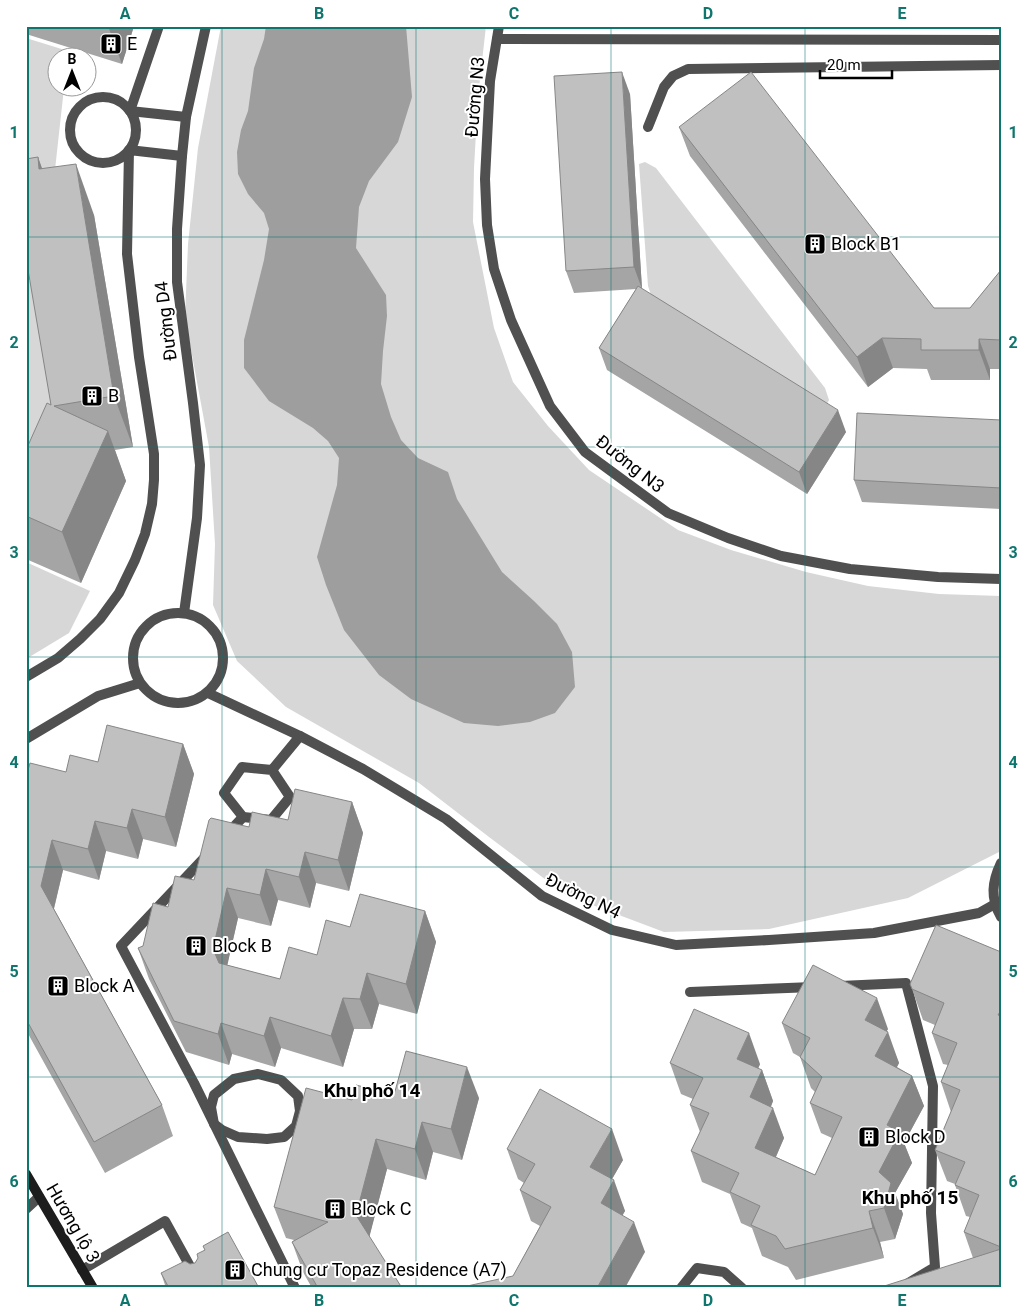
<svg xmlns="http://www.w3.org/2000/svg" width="1027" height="1314" font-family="Roboto,sans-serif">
<rect width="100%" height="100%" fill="#fff"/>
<g fill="#d7d7d7">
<polygon points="221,26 486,26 478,97 474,168 473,222 494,328 513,382 548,426 589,470 678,530 731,550 806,572 868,586 939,594 1001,596 1001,851 908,898 769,929 664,932 566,895 489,837 419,783 286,707 237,661 213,605 215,544 209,447 185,317 188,244 198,148"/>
<polygon points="26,38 68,51 68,57 58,58 58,88 64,88 51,206 26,210"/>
<polygon points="645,162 656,168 825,388 829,400 825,408 651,295 648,286 639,164"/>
<polygon points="37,280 64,443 26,533 26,282"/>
<polygon points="26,562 90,591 69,633 26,659"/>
</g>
<polygon fill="#9e9e9e" points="266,26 406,26 412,97 398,142 369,181 359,207 356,248 386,295 387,316 383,351 381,384 391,417 401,440 418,458 448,472 457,499 502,572 534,601 557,624 572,652 575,687 555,713 530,722 498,726 464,723 411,699 379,675 344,630 326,585 317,557 337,485 339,458 328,441 313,428 269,401 244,368 244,340 264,260 269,229 264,213 248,194 238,174 237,152 241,130 248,111 254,68 264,39"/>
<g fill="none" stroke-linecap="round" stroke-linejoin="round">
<g stroke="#505050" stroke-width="10">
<polyline points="159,26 130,111 186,117"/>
<circle cx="103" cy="130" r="33"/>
<polyline points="26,677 58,658 80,639 100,619 119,593 135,560 145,534 152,504 154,480 154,454 139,357 127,254 129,150 182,156"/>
<polygon points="242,767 272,770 290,797 271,820 243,817 224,793"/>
<polyline points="272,770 300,736"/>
<polyline points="228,833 243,817"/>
<polyline points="207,855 121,946 194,1083 295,1288"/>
<polyline points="82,1270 165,1221 202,1288"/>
</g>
<g stroke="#505050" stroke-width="10">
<polyline points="499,26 490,81 485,179 487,225 494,269 511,320 550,406 585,452 668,513 728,538 781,556 850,569 938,577 1001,579"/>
<polyline points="497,39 1001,40"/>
<polyline points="648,127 664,87 673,76 688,69 1001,65"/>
<circle cx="178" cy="658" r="45"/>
<polyline points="184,613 197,518 200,465 193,403 177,282 177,229 182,156 186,117 206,26"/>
<polyline points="208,693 300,736 363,769 446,819 542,896 612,930 676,945 769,940 874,933 979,913 995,904"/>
<polyline points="26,739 98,696 140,683"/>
<path d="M1001,863C992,882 990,898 1001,917"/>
<polyline points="840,986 906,983 933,1086 931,1213 935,1267 900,1288"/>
<polyline points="690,992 813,987"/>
<polygon points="258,1074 281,1080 298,1096 300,1111 296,1126 284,1137 267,1139 238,1137 222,1130 214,1124 211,1107 214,1095 234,1079"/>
<polyline points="26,1209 39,1197"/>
<polyline points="681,1288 697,1268 724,1272 742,1288"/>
</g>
<polyline stroke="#1d1d1d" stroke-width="10" points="26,1174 93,1288"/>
</g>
<g fill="#a5a5a5">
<polygon points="26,26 134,26 122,64 26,34"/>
<polygon points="630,94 642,289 846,432 807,494 607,370 599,348 636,289 574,293 566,271"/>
<polygon points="679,127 934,308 970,308 1001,270 1001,369 990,369 990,380 931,380 927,369 893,368 868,387 690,156"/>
<polygon points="38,157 42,169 94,215 133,447 115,450 126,481 81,583 26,559 26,450 51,405 30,279 26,280 26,159"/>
<polygon points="1001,420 1001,509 862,502 854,480"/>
<polygon points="183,744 194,774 176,847 143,839 138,859 106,851 99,880 63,870 54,909 162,1105 173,1136 105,1173 26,1030 26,777 66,772 98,762"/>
<polygon points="352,802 363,833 349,891 316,883 310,908 278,900 271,926 238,918 227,965 280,979 317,955 350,927 425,911 436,942 417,1014 379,1004 372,1029 354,1029 343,1067 281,1048 275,1067 232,1054 229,1065 186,1052 149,979 138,948 143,946 168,907 249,827 288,820"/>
<polygon points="1001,952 1001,1288 973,1258 964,1232 970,1217 966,1216 955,1185 955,1184 947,1181 935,1150 951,1112 941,1082 948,1065 943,1064 932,1033 935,1025 923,1020 912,989"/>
<polygon points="782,1023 888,1029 886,1031 899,1063 897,1067 912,1076 924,1106 904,1143 912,1163 895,1193 903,1214 895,1239 880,1242 884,1258 796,1280 788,1267 762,1256 752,1228 741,1223 730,1194 702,1182 691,1151 700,1132 690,1105 693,1099 681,1094 670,1063 760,1064 758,1069 762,1070 773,1101 771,1107 784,1138 776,1157 815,1175 832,1138 821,1133 810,1103 815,1092 811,1088 800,1057 793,1053"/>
<polygon points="479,1098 462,1160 433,1152 426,1180 387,1169 369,1237 402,1288 312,1288 303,1272 292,1242 294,1240 286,1238 274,1207 352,1100"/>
<polygon points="507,1149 623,1160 612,1179 625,1211 622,1215 645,1252 513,1276 540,1226 531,1221 520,1190 524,1183 518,1179"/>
<polygon points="203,1246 259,1288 166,1288 161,1273 195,1263 205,1250"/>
</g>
<g fill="#868686">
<polygon points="108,26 134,26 122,64"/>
<polygon points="622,72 630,94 642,289 634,267"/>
<polygon points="38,157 56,208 39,169"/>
<polygon points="76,164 94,215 133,447 114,396"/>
<polygon points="882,338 893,368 868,387 857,357"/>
<polygon points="979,339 990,369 990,380 979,350"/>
<polygon points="838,410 846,432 807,494 799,472"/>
<polygon points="108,431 126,481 81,583 62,532"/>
<polygon points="183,744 194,774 176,847 165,817"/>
<polygon points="352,802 363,833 349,891 338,860"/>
<polygon points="132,809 143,839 138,859 127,828"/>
<polygon points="95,821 106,851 99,880 88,849"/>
<polygon points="52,840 63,870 52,916 41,886"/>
<polygon points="305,852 316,883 310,908 299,877"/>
<polygon points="266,869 278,900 271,926 260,895"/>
<polygon points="227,888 238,918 224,980 213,949"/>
<polygon points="425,911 436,942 417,1014 406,984"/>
<polygon points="367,973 379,1004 372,1029 360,999"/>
<polygon points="343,998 354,1029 343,1067 331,1036"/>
<polygon points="877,998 888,1029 876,1051 865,1020"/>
<polygon points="270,1017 281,1048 275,1067 264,1036"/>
<polygon points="221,1023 232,1054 229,1065 218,1034"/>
<polygon points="888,1032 899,1063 886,1087 875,1056"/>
<polygon points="749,1033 760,1064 748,1090 737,1059"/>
<polygon points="467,1067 479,1098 462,1160 451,1129"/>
<polygon points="762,1070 773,1101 761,1128 750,1097"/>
<polygon points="912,1076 924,1106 904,1143 912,1163 895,1193 903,1214 895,1239 884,1208 879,1172 887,1125"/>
<polygon points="773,1108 784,1138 766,1179 755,1148"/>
<polygon points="422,1122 433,1152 426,1180 415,1149"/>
<polygon points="612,1129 623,1160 601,1198 590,1167"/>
<polygon points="376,1139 387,1169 367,1246 356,1215"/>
<polygon points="614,1180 625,1211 612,1234 601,1203"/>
<polygon points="869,1211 880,1242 884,1258 873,1228"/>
<polygon points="634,1222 645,1252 625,1288 597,1288"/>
</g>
<g fill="#c0c0c0" stroke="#868686">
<polygon points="622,72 634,267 566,271 554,76"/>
<polygon points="751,72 934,308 970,308 1001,270 1001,340 979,339 979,350 921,350 921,339 882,338 857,357 679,127"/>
<polygon points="38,157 39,169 76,164 114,396 54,406 108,431 62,532 26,516 26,450 47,403 51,405 26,258 26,159"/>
<polygon points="638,286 838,410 799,472 599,348"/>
<polygon points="857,413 1001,420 1001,488 854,480"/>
<polygon points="107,725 183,744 165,817 132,809 127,828 95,821 88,849 52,840 41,886 162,1105 94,1142 26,1019 26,777 30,763 66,772 70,755 98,762"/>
<polygon points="295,789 352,802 338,860 305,852 299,877 266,869 260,895 227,888 213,949 219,963 280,979 289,947 317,955 326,920 350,927 360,894 425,911 406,984 367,973 360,999 343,998 331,1036 270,1017 264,1036 221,1023 218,1034 174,1021 138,948 143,946 153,903 168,907 175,876 194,880 209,820 211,818 249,827 252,812 288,820"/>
<polygon points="936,925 1001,952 1001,1010 998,1015 1001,1016 1001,1247 964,1232 979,1195 955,1185 965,1162 935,1150 960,1090 941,1082 957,1043 932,1033 944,1003 912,989 910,984"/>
<polygon points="813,965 877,998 865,1020 888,1032 875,1056 912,1076 887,1125 900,1132 879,1172 891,1183 884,1208 869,1211 873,1228 785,1249 776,1236 751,1225 760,1206 730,1192 739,1173 691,1151 709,1113 690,1105 703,1078 670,1063 694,1009 749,1033 737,1059 762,1070 750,1097 773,1108 755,1148 815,1175 842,1117 810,1103 822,1077 800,1057 810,1038 782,1023"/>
<polygon points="406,1051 467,1067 451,1129 422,1122 415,1149 376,1139 356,1215 402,1288 318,1288 292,1242 328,1222 274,1207 306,1088 352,1100 356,1085 394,1095"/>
<polygon points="540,1089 612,1129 590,1167 614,1180 601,1203 634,1222 597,1288 458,1288 513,1276 551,1207 520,1190 535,1164 507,1149"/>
<polygon points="228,1232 259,1288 169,1288 161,1273 185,1261 190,1264 195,1263 198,1258 197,1254 205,1250 203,1246"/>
<polygon points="1001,1249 1001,1288 878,1288"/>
</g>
<path fill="none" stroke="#0f766e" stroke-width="1" stroke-opacity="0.55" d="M222,26V1288M416,26V1288M611,26V1288M805,26V1288M26,237H1001M26,447H1001M26,657H1001M26,867H1001M26,1077H1001"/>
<defs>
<g id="building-square" transform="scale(1.125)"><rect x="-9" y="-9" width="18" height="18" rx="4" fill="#000" stroke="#fff"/><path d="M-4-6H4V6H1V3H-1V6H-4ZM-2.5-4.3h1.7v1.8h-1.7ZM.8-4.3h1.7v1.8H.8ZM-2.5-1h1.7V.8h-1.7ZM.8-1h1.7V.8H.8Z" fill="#fff"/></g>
</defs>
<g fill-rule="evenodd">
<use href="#building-square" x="111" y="44"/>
<use href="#building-square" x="815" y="244"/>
<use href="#building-square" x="92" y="396"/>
<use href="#building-square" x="196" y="946"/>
<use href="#building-square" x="58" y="986"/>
<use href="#building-square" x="869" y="1137"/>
<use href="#building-square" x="335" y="1209"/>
<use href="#building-square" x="235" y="1270"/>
</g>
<g text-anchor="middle" stroke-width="4" stroke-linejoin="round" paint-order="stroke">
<g font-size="18" fill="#000" stroke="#fff" text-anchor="start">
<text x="127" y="50">E</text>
<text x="831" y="250">Block B1</text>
<text x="108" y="402">B</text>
<text x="212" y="952">Block B</text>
<text x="74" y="992">Block A</text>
<text x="885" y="1143">Block D</text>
<text x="351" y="1215">Block C</text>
<text x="251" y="1276">Chung cư Topaz Residence (A7)</text>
</g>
<g font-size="18" fill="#000" stroke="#fff">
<text transform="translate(475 97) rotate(-85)" y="6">Đường N3</text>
<text transform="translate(166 321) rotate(-97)" y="6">Đường D4</text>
<text transform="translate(630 464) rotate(38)" y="6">Đường N3</text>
<text transform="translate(583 896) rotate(26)" y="6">Đường N4</text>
<text transform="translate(73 1223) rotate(60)" y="6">Hương lộ 3</text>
</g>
<g font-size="19" font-weight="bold" fill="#000" stroke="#fff">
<text x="372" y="1097">Khu phố 14</text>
<text x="910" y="1204">Khu phố 15</text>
</g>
</g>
<rect width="1027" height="1314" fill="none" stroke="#ffffff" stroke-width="55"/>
<g transform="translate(72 72)"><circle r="24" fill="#ffffff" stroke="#999999"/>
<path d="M0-4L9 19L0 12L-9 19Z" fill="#000000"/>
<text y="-8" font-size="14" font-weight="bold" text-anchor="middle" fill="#000000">B</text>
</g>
<path d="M820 70v8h72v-8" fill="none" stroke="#000000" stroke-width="2.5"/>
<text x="827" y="70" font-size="15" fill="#000000" stroke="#ffffff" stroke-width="4" paint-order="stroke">20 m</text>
<rect x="28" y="28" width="972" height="1258" fill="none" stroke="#0f766e" stroke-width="2"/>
<g font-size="16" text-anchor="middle" font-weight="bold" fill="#0f766e">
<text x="125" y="19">A</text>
<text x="319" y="19">B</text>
<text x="514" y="19">C</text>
<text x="708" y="19">D</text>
<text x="902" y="19">E</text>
<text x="14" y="138">1</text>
<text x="1013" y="138">1</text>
<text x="14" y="348">2</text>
<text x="1013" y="348">2</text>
<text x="14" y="558">3</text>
<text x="1013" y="558">3</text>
<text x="14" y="768">4</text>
<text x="1013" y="768">4</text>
<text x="14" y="977">5</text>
<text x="1013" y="977">5</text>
<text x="14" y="1187">6</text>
<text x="1013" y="1187">6</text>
<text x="125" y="1306">A</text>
<text x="319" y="1306">B</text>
<text x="514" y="1306">C</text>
<text x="708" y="1306">D</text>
<text x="902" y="1306">E</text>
</g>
</svg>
